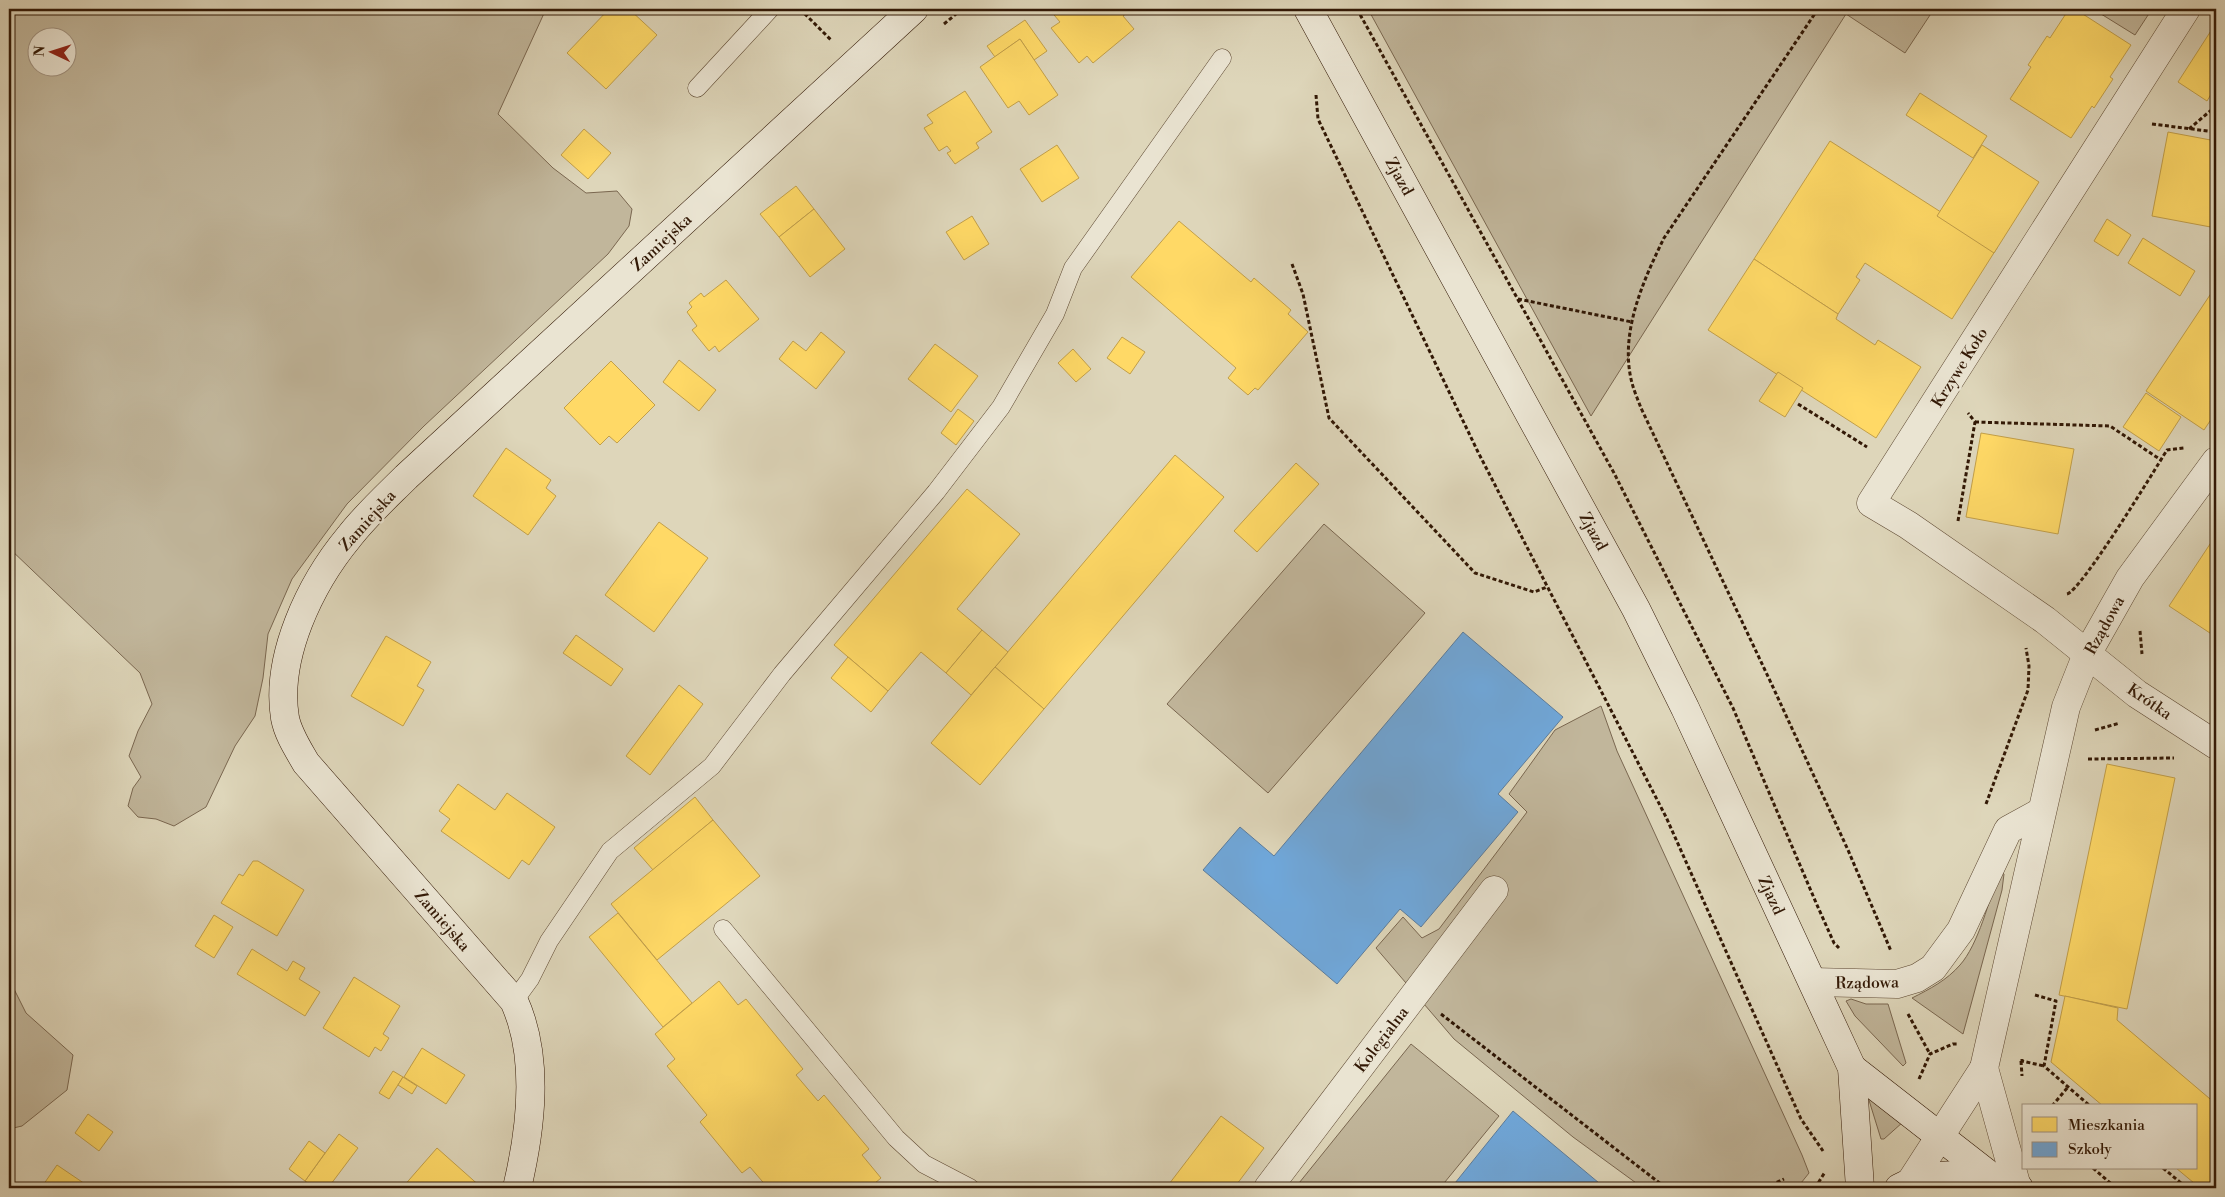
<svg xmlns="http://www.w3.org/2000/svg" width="2225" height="1197" font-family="'Libre Bodoni',serif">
<rect width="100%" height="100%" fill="#ded6ba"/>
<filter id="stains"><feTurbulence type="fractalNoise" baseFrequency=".004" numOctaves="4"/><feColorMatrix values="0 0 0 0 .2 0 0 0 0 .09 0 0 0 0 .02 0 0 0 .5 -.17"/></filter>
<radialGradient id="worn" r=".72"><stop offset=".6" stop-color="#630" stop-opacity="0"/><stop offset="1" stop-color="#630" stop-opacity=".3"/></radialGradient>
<g fill="#c1b69b" stroke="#7a6750" fill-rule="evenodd">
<path d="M9,9H546L498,114L553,168L586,193L617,191L632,209L629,226L608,254L424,426L347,504L292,579L268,634L263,678L255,716L235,746L206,807L174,826L156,819L138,817L128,806L133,788L141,777L129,756L138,731L152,704L140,673L9,548ZM38,38H68V68H38Z"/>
<polygon points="1368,9 1934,9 1905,53 1846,14 1591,416"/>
<polygon points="2093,9 2152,9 2135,35"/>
<polygon points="1324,524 1425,613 1268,793 1167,704"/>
<polygon points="1601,706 1617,751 1802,1155 1809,1173 1797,1188 1643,1188 1573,1137 1454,1039 1376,948 1403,917 1422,938 1439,929 1527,812 1509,794 1555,730"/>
<path d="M2001,872L2004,874L2002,890L1963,1034L1912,998C1930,989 1947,980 1960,965C1978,945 1990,899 1998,873Z"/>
<polygon points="9,979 26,1013 73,1055 67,1090 22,1126 9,1129"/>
<polygon points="1851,999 1866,1004 1888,1004 1906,1063 1903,1066 1855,1016 1846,1001"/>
<polygon points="1411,1044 1499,1116 1440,1188 1295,1188"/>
<polygon points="1868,1097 1903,1122 1884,1139 1881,1139"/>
</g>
<g fill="#ffd966" stroke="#c29f49">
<polygon points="609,9 629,9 657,35 606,89 567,53"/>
<polygon points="1049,9 1132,9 1123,16 1134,29 1093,63 1087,56 1079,63 1051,28 1060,22"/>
<polygon points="2069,9 2075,9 2131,45 2110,77 2113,79 2094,108 2092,106 2071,138 2010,99 2031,67 2028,65 2047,36 2050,38"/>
<polygon points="1025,20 1047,51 1034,60 1020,39 995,57 987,46"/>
<polygon points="2216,23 2216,86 2207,101 2178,82"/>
<polygon points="1020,39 1058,95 1029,115 1019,101 1008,108 980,67"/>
<polygon points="965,91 992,132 976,143 979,148 955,164 947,153 951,151 947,146 939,151 924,128 933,123 927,115"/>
<polygon points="1920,93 1987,136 1973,158 1906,115"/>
<polygon points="584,129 611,153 588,179 561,155"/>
<polygon points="2168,132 2216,141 2216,228 2152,216"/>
<polygon points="1830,141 1997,248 1952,319 1865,263 1856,277 1860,280 1838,314 1754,259"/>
<polygon points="1057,145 1079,178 1042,202 1020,169"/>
<polygon points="1982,145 2039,182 1994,253 1937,216"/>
<polygon points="796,186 814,209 779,237 760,214"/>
<polygon points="814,209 845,249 810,277 779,237"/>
<polygon points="972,216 989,244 964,260 946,232"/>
<polygon points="2107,219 2131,235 2118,256 2094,241"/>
<polygon points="1179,221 1251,282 1254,278 1291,310 1288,314 1308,332 1258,390 1255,388 1248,395 1228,378 1236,368 1131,277"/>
<polygon points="2143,238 2195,271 2180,296 2128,263"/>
<polygon points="1754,259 1838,314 1836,319 1875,345 1878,340 1921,367 1876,438 1708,330"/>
<polygon points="726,280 759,319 719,352 715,346 709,351 692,330 697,326 687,312 692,307 689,303 701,293 704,297"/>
<polygon points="2216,286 2216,412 2204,430 2146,391"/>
<polygon points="821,332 845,352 816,389 779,359 793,341 806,351"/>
<polygon points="1122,337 1145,352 1130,374 1107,358"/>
<polygon points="935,344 978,376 951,412 908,379"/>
<polygon points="1073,349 1091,369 1076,382 1058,363"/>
<polygon points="679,360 716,390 699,411 663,382"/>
<polygon points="611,361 655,405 617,443 609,436 600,445 564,408"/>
<polygon points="1778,372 1803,388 1785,417 1759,401"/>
<polygon points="2146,393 2181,417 2159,451 2123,427"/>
<polygon points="958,409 974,421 956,445 941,433"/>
<polygon points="1981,433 2074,449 2058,534 1966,517"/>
<polygon points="506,448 551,480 546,488 556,496 528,535 473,496"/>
<polygon points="1175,455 1224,497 1044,709 995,667"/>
<polygon points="1296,463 1319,484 1257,552 1234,531"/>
<polygon points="967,489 1020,534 957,609 982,630 946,673 921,652 888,691 834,645"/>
<polygon points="659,522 708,558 654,632 605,595"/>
<polygon points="2216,535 2216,637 2169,606"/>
<polygon points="982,630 1008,652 971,695 946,673"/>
<polygon points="576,635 623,669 611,686 563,653"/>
<polygon points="386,636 431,662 417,686 424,690 403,726 351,696"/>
<polygon points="848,657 888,691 871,712 831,678"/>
<polygon points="995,667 1044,709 980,785 931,743"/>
<polygon points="679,685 703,704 650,775 626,756"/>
<polygon points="2107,764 2175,778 2127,1009 2059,995"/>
<polygon points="458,784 495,810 507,793 555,827 529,865 522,860 509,879 441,831 450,819 439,811"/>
<polygon points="695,797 713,820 653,870 634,848"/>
<polygon points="713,820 760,876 657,960 611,904"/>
<polygon points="253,861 258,861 304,890 277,936 221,903 239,874 243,876"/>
<polygon points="618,913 692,1003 663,1027 589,937"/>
<polygon points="214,915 233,927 214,958 195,946"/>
<polygon points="252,949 287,971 293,961 305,968 299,979 320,992 305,1016 237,974"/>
<polygon points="354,977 400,1006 383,1034 389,1038 381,1051 375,1047 369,1057 323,1028"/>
<polygon points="719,981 738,1005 746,999 803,1069 796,1075 818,1101 824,1095 869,1149 862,1155 881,1178 869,1188 768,1188 750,1167 742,1173 700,1122 707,1115 667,1066 675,1059 655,1034"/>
<polygon points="2065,996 2118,1008 2117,1020 2216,1104 2216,1188 2200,1188 2176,1168 2196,1168 2196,1106 2103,1106 2051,1062"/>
<polygon points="422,1048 465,1075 446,1104 404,1077"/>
<polygon points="393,1071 403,1077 389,1099 379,1093"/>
<polygon points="403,1077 417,1086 412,1094 398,1085"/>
<polygon points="88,1114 113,1132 99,1151 75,1133"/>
<polygon points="1221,1116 1264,1148 1234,1188 1166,1188"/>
<polygon points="339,1134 358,1148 328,1188 315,1188 305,1181"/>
<polygon points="309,1141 325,1153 305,1181 289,1169"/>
<polygon points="437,1148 482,1188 402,1188"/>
<polygon points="57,1165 91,1188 41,1188"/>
</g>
<g fill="#6fa8dc" stroke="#5d7d9c">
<polygon points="1463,632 1563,717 1498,794 1518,812 1421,927 1400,909 1337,984 1203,870 1240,827 1274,856"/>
<polygon points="1513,1111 1605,1188 1451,1188"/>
</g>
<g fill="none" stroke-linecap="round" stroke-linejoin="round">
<g stroke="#5d4832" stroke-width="19">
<g id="lane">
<polyline points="697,88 770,9"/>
<polyline points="723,929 896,1138 924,1164 970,1188"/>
<polyline points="514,1001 530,979 549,941 610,851 712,766 782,674 936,492 1001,407 1055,314 1073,268 1222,58"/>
</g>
</g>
<g stroke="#5d4832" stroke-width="29">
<g id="street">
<polyline points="2186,9 1871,503 1908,525 2045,620 2137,694 2216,745"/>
<polyline points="1813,982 1897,984 1917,978 1933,968 1961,930 2008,830 2041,812"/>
<polyline points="1984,1068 2017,1187"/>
<polyline points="1911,1181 1984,1068 2066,707 2087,654 2130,578 2216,461"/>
<polyline points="1268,1188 1494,890"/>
</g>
</g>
<g stroke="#321805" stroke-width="29">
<g id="secondary">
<polyline points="1308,9 1636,609 1685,708 1852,1068 1860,1188"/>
<polyline points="1852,1068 1997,1181"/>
<path d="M517,1188C531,1129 540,1058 514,1001L306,763C298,749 288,734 285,718C275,657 310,584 349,537C366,515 387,496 406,477L914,9"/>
<path d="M1899,1188C1933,1169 1983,1173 2019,1188"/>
</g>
</g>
<g stroke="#321805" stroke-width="3" stroke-dasharray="4 2.5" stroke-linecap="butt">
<polyline points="800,9 831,40"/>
<polyline points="1357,9 1614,473 1733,708 1817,905 1834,943 1839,948"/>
<path d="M1818,9L1664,238C1643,281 1619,334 1632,383C1634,391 1638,400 1641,408L1772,685L1848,850L1891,951"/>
<polyline points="944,24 962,9"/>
<polyline points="1316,95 1318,119 1478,452 1666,817 1801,1119 1823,1151"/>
<polyline points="2152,124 2216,132"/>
<polyline points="2189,129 2216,106"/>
<polyline points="1292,264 1303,294 1329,418 1475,573 1534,592 1547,587"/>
<polyline points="1518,299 1632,322"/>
<polyline points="1798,404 1867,447"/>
<polyline points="1975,422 2110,426 2161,460"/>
<polyline points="2211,428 2216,420"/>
<polyline points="1958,521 1975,422 1968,413"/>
<path d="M2067,594C2081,591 2154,471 2167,450L2184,448"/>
<polyline points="2140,631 2142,654"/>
<polyline points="2095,730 2120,723"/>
<polyline points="2088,759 2174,758"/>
<polyline points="1986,804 2028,690 2029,666 2026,648"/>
<polyline points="2035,995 2056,1001 2044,1066 2090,1106"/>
<polyline points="1441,1014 1666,1188"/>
<polyline points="1908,1014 1930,1054"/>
<polyline points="2022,1059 2022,1061 2044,1066"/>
<polyline points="2021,1061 2022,1076"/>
<polyline points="1919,1079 1930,1054 1953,1044 1957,1044"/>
<polyline points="2052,1106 2068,1087"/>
<polyline points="2093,1168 2116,1188"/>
<polyline points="2163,1168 2187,1188"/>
<polyline points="1765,1188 1784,1179"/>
<polyline points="1815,1188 1825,1172"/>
</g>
<use href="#lane" stroke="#eae4d2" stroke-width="18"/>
<use href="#street" stroke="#eae4d2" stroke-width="28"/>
<use href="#secondary" stroke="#eae4d2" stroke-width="28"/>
</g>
<g text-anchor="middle" stroke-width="5" stroke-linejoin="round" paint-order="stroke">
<g font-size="16" fill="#321805" stroke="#eae4d2">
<text transform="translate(1400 176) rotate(61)" y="6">Zjazd</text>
<text transform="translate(661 242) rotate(-43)" y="6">Zamiejska</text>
<text transform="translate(1959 367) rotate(-58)" y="6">Krzywe Koło</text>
<text transform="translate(367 520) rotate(-48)" y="6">Zamiejska</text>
<text transform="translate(1594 531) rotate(61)" y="6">Zjazd</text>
<text transform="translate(2104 625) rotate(-61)" y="6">Rządowa</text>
<text transform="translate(2150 701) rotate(34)" y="6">Krótka</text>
<text transform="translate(1772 895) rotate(65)" y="6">Zjazd</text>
<text transform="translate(443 920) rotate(49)" y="6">Zamiejska</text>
<text transform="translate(1867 982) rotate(-1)" y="6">Rządowa</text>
<text transform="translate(1381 1039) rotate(-53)" y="6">Kolegialna</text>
</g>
</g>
<rect width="2225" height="1197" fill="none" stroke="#ded6ba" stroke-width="30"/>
<rect x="10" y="10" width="2205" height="1177" fill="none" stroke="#321805" stroke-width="2.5"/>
<rect x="15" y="15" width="2195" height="1167" fill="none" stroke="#321805"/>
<rect x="2022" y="1104" width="175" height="65" fill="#eae4d2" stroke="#a09280"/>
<rect x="2032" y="1117" width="25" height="15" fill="#ffd966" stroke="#a09280"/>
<text x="2068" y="1130" font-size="15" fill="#321805">Mieszkania</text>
<rect x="2032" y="1142" width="25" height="15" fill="#6fa8dc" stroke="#a09280"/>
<text x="2068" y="1154" font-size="15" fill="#321805">Szkoły</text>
<g transform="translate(52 52) rotate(274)"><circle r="24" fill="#eae4d2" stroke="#a09280"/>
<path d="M0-4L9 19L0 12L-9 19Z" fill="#8f2418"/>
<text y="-8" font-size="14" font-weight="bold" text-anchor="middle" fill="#321805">N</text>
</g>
<rect width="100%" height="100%" filter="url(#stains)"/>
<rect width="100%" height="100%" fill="url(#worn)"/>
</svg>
